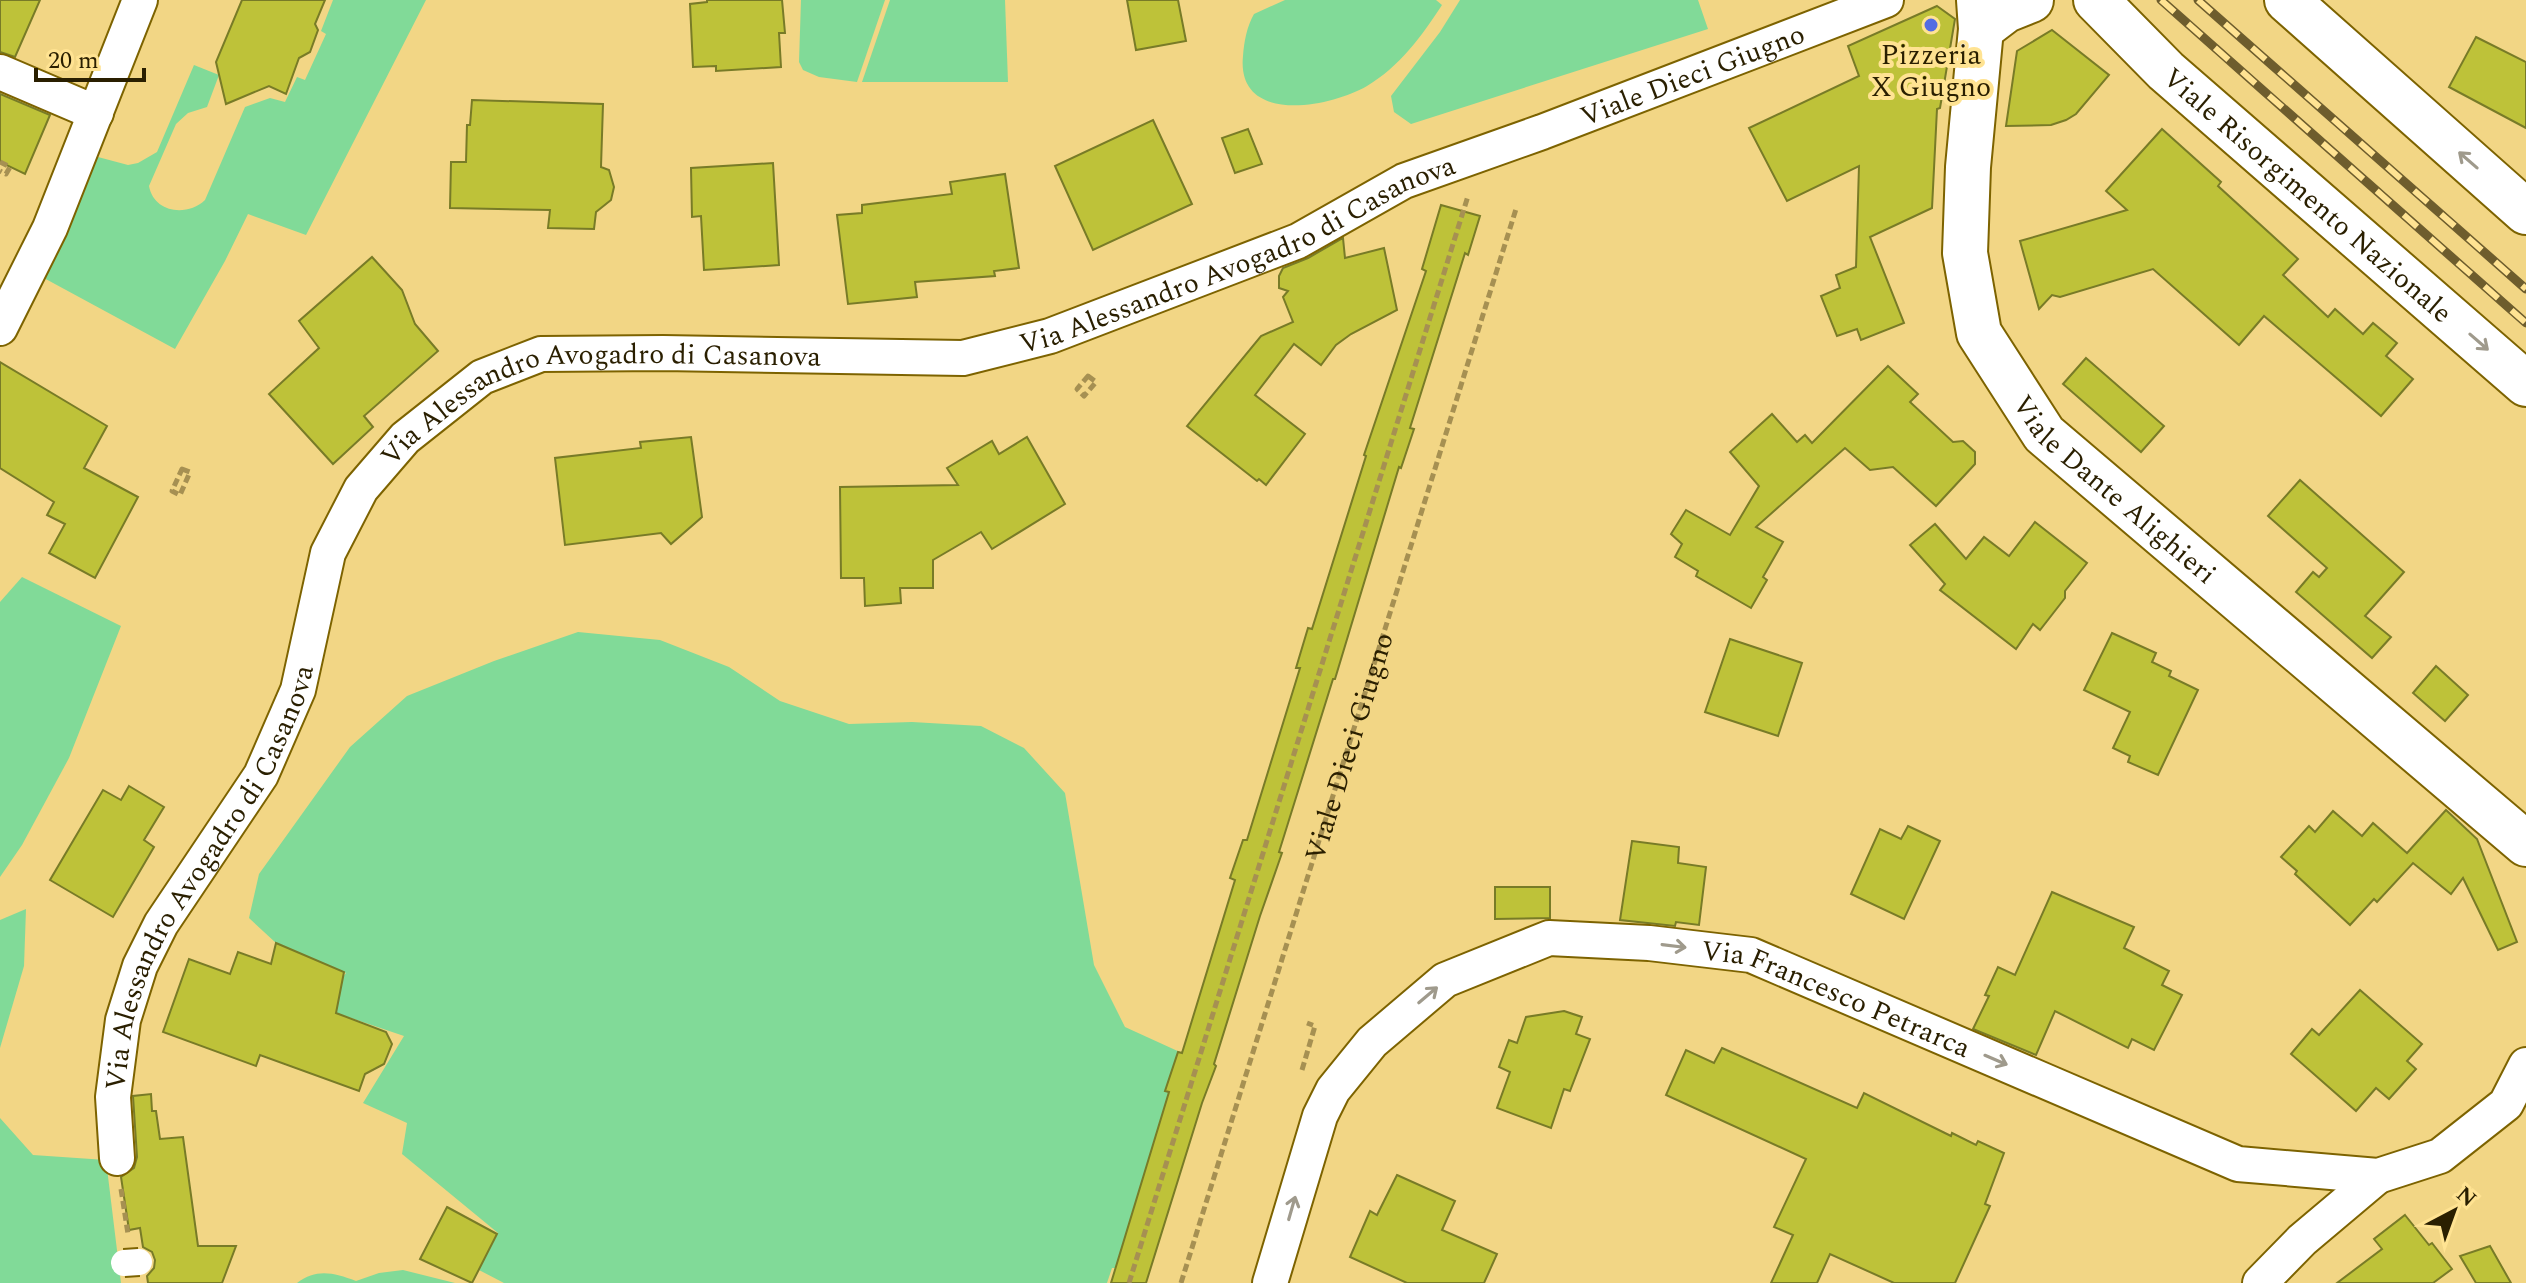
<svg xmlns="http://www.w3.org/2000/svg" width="2526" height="1283" font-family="Spectral,serif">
<rect width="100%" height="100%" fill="#f2d685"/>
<g fill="#81da98">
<path d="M333,0H426L306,235L248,214L225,261L175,349L42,277L93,152L98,157L128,165L138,163L157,152L194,65L219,75L207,107L188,113L176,124L149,186C154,213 187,217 205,200L245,107L270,98L285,102L297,77L305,80L326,34L321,31Z"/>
<polygon points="801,0 885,0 857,82 819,77 803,70 799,62"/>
<polygon points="890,0 1005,0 1008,82 862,82"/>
<path d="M1285,0H1436L1442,5C1422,36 1399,67 1367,86C1329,108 1236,125 1243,56C1244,42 1247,26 1254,14Z"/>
<polygon points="1460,0 1698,0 1708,29 1411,124 1394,112 1391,96 1440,32"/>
<polygon points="22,577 121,626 69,758 22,845 0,877 0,602"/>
<polygon points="578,632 660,640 729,667 780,701 849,724 912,722 981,726 1024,748 1065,793 1094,965 1125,1027 1182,1053 1178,1053 1165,1090 1169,1092 1116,1268 1112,1268 1107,1283 504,1283 479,1270 498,1233 402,1154 407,1123 363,1103 404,1036 336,1013 339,997 333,990 346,973 276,943 249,918 259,874 350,747 407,696 494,661"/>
<polygon points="26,909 24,966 0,1048 0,920"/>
<polygon points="0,1118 33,1155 106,1160 121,1283 0,1283"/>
<path d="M403,1270L455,1283H297C317,1268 334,1273 356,1281L379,1273Z"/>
</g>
<g fill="#bec239" stroke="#787b27" stroke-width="2">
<polygon points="0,0 40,0 15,57 0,52"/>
<polygon points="242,0 325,0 315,24 318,30 310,52 299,58 286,94 269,86 226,104 216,62"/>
<polygon points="707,0 782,0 785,33 779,33 781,67 716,71 716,66 693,67 690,4 707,2"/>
<polygon points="1127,0 1178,0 1186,41 1136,50"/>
<polygon points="1937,6 1955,19 1940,108 1937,109 1932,208 1870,237 1904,323 1861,340 1857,329 1837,336 1821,296 1840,288 1836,275 1856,267 1859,166 1787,201 1749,128 1859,76 1848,46"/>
<polygon points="2052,30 2109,75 2076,114 2066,120 2051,125 2006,126 2017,51"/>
<polygon points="2476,37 2526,62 2526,128 2449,87"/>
<polygon points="0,94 50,115 25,174 0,162"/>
<polygon points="472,100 603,104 601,167 609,170 614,187 611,200 596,212 594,229 548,228 550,210 450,208 451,162 466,162 467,125 470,125"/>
<polygon points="1153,120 1192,204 1093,250 1055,166"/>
<polygon points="1248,129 1262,164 1235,173 1222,138"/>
<polygon points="2162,129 2221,182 2218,186 2298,259 2283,275 2328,317 2335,309 2363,334 2373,323 2397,343 2386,356 2413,379 2381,416 2264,316 2239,345 2153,269 2060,297 2052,295 2039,309 2020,241 2127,210 2106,191"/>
<polygon points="773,163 779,265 704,270 701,216 692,217 691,168"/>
<polygon points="1005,174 1019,268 994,271 995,276 915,282 917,297 848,304 837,215 862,213 862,205 952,194 950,182"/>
<polygon points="1441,205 1480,216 1468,255 1465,253 1410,428 1414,429 1401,468 1399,467 1335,679 1333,679 1279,852 1282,853 1260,916 1214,1064 1216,1066 1202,1103 1146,1283 1111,1283 1169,1092 1165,1091 1178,1052 1182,1053 1235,880 1230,878 1243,840 1247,840 1300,668 1296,668 1308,628 1312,629 1366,456 1364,455 1426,271 1422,269"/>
<polygon points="1343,238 1345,258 1384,248 1397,310 1351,334 1336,345 1321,365 1294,344 1255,395 1305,434 1266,485 1259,479 1257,481 1187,426 1261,336 1293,322 1283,297 1288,291 1279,288 1279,276 1283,268 1308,258"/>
<polygon points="372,257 402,290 415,324 438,351 364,416 373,427 333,464 269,394 319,348 299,321"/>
<polygon points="2086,358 2164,426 2141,452 2063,384"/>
<polygon points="0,362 107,426 84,468 138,497 95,578 49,553 65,524 47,515 54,502 0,468"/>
<polygon points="1888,366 1918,394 1910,402 1953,442 1963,441 1975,452 1975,464 1936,506 1893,467 1870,470 1845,448 1756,527 1783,542 1763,577 1767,580 1751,608 1696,576 1698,571 1675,557 1682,544 1671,534 1686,510 1730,535 1759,486 1730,452 1772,414 1797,442 1805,435 1812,443"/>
<polygon points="691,437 702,517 671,544 661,533 565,545 555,458 641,448 640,442"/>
<polygon points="1027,437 1065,504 992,549 981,532 933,560 933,588 900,588 901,603 865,606 864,578 841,578 840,487 958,485 947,468 992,441 999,454"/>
<polygon points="2300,480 2404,572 2365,616 2391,637 2372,658 2296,592 2313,572 2319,577 2327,568 2268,516"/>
<polygon points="2035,522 2087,563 2065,591 2065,598 2040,630 2033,624 2016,649 1940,590 1945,584 1910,545 1935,524 1966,559 1984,537 2009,556"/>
<polygon points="2112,633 2156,653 2152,662 2171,671 2169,676 2198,690 2158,775 2128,762 2130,756 2113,748 2130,712 2084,690"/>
<polygon points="1730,639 1802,663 1778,736 1705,712"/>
<polygon points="2436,666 2468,695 2445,721 2413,693"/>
<polygon points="129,786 164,807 144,840 154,847 113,917 50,880 103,790 121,800"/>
<polygon points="2446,810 2477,839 2517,942 2498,950 2463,878 2451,894 2413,863 2377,902 2374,899 2350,925 2295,874 2297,871 2281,857 2309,826 2315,832 2333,811 2362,836 2373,823 2407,853"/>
<polygon points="1908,826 1940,841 1904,919 1851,894 1880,829 1901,839"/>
<polygon points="1632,841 1679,847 1678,863 1706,867 1699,925 1676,922 1675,926 1620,920"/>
<polygon points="1495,887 1550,887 1550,918 1495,919"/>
<polygon points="2052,892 2134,927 2124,948 2169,971 2162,985 2182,995 2154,1050 2132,1039 2128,1048 2055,1011 2036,1055 1973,1029 1989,996 1985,995 1998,967 2015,975"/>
<polygon points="276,943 344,972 336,1013 386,1032 392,1044 384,1064 365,1074 359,1091 260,1055 256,1066 163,1032 189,959 230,974 238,952 271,964"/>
<polygon points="2360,990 2422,1044 2407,1061 2416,1069 2389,1099 2376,1088 2356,1111 2291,1054 2312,1029 2319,1035"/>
<polygon points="1564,1011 1582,1017 1576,1034 1590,1039 1570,1091 1564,1089 1551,1128 1497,1108 1510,1072 1499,1067 1509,1040 1517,1043 1526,1017"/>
<polygon points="1722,1048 1857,1108 1864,1093 1951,1136 1952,1133 1976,1145 1978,1141 2004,1153 1985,1204 1990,1206 1955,1283 1894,1283 1830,1254 1817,1283 1771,1283 1793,1235 1774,1227 1806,1159 1666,1095 1686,1050 1714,1063"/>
<polygon points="151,1094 152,1111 156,1111 160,1139 183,1137 198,1246 236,1246 222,1283 148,1283 147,1276 154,1268 155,1260 152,1252 143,1247 140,1228 129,1230 121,1177 134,1168 137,1157 133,1096"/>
<polygon points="1397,1175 1455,1201 1442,1230 1497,1254 1484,1283 1407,1283 1350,1257 1370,1211 1377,1215"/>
<polygon points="447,1207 497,1234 472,1283 420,1259"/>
<polygon points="2405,1215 2429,1245 2432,1243 2452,1269 2433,1283 2337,1283 2382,1249 2374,1239"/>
<polygon points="2490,1246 2511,1283 2476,1283 2460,1256"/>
</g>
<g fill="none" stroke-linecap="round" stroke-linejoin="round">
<g stroke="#7d6300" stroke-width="38">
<g id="minor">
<polyline points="0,72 96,113"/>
<polyline points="0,328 50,228 140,0"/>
<path id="s2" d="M117,1158L113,1097L123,1020L140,966L161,924L261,775L298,690L328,553L361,489L405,438L482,377L541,354L663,353L963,358L1050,336L1298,241L1404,181L1542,132L1886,0"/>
<path id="s3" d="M1270,1283L1320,1116L1333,1090L1372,1042L1445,980L1549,938L1649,943L1751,955L2238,1164L2378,1176L2440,1156L2506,1104L2526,1065"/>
<polyline points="2260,1283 2302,1240 2378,1176"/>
</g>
</g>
<g stroke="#7d6300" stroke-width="48">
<g id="secondary">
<path id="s4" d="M1979,0L1981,29L1968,167L1965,253L1979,333L2044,434L2526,844"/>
<path id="s5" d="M2096,0L2166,71L2526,384"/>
<polyline points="2287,0 2526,212"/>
<polyline points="1981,29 2006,10 2031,0"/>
</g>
</g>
<g stroke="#a69052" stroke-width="5" stroke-dasharray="8 4" stroke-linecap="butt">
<polyline points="0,162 10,167 6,174 0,171"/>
<polygon points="1088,376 1096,382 1084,396 1077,389"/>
<polygon points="182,469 190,472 180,495 172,491"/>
<polyline points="1302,1070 1315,1026 1307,1023"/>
<polyline points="121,1189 128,1234"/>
<polyline points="1129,1283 1468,196"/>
<path id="s1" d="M1181,1283L1516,209"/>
</g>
<use href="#minor" stroke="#fff" stroke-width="34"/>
<use href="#secondary" stroke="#fff" stroke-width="44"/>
<g stroke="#6e5d2d" stroke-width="9">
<g id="rail">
<polyline points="2161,0 2526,323"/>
<polyline points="2198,0 2526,289"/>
</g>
</g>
<use href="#rail" stroke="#ffe392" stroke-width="6" stroke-dasharray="18" stroke-linecap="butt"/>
<g stroke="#7d6300" stroke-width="30" stroke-linecap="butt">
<polyline id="pedestrian-bridge" points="124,1263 139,1262"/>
</g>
<use href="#pedestrian-bridge" stroke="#fff" stroke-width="26"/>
</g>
<defs><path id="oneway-shaft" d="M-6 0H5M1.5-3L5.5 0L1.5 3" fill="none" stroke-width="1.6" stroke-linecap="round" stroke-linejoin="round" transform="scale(2)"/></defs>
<g stroke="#9f9a8c">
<use href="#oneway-shaft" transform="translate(2468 160) rotate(-139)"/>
<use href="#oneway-shaft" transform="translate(2479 342) rotate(41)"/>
<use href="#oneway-shaft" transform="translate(1674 946) rotate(7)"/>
<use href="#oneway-shaft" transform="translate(1428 995) rotate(-40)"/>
<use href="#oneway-shaft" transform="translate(1996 1060) rotate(23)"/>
<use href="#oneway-shaft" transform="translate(1292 1208) rotate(-74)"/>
</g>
<circle fill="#546ce2" stroke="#ffe392" stroke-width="3" cx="1931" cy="25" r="8"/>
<g text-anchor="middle" stroke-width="8" stroke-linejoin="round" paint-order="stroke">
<g font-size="28" fill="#2a1f00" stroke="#ffe392">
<text x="1931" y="64">Pizzeria<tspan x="1931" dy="32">X Giugno</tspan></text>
</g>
<g font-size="28" fill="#2a1f00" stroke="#ffe392">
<text dy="10" stroke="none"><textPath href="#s2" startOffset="2162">Viale Dieci Giugno</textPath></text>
<text dy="10" stroke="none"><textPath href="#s5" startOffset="288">Viale Risorgimento Nazionale</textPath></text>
<text dy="10" stroke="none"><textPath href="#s2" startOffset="1672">Via Alessandro Avogadro di Casanova</textPath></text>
<text dy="10" stroke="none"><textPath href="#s2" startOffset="1000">Via Alessandro Avogadro di Casanova</textPath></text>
<text dy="10" stroke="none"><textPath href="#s4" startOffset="544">Viale Dante Alighieri</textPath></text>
<text dy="10" stroke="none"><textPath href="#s1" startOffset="562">Viale Dieci Giugno</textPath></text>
<text dy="10" stroke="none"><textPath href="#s2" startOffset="304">Via Alessandro Avogadro di Casanova</textPath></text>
<text dy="10" stroke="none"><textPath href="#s3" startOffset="770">Via Francesco Petrarca</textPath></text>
</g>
</g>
<g transform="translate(2454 1211) rotate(41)" stroke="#ffe392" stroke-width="6" paint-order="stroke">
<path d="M0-6L14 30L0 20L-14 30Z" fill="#2a1f00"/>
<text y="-12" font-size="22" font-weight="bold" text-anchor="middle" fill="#2a1f00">N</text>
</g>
<path d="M36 68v12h108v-12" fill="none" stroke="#2a1f00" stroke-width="4"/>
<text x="48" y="68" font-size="24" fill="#2a1f00" stroke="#ffe392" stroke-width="6" paint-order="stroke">20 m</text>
</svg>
